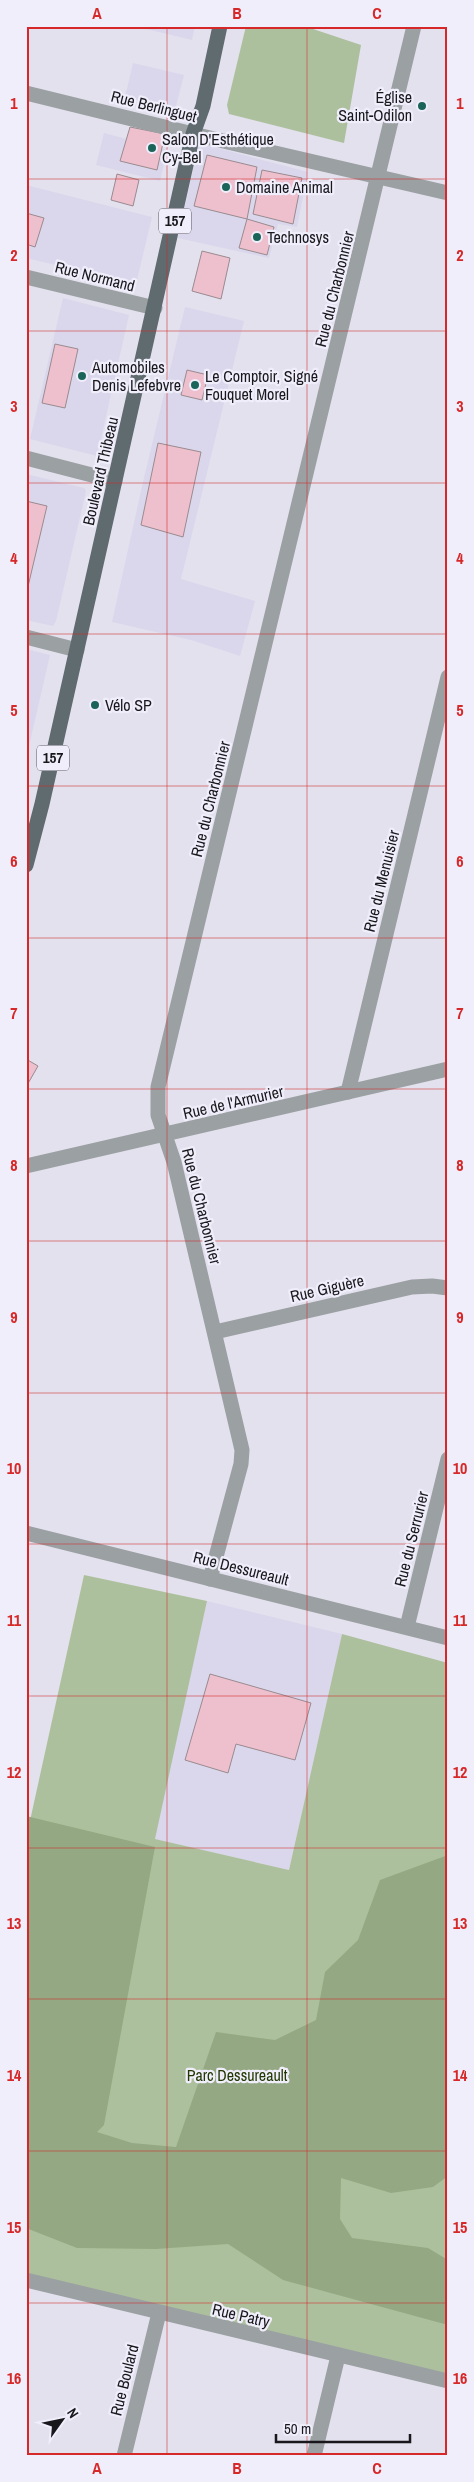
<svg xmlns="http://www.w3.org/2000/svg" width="474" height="2482" font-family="'Archivo Narrow',sans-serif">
<rect width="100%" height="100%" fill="#e3e1ee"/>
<g fill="#dad7ec">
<polygon points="134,26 195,26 192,40"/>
<polygon points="133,63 184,75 176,106 173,108 125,97"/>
<polygon points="104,133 165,149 167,151 160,181 96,165"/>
<polygon points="199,143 308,172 297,227 278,224 269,258 178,238"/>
<polygon points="26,185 152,217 136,284 26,258"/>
<polygon points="63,298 129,315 97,456 30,439"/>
<polygon points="185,307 244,321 181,579 255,601 240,656 191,640 112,622 143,482"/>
<polygon points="26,474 84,488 86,491 56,621 53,626 26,620"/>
<polygon points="26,649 50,655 26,759"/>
<polygon points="207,1601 342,1634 289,1870 154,1839"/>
</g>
<g fill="#adc09d">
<polygon points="246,26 304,26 361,45 344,143 229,114 227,105"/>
<polygon points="84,1575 207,1601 155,1839 289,1870 342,1634 448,1663 448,2381 26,2279 26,1839"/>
</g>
<polygon fill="#94a883" points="26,1816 155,1847 104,2125 97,2132 132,2143 176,2147 216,2032 275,2040 316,2020 325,1972 358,1940 380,1880 448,1855 448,2176 433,2187 391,2193 341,2178 340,2219 352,2238 428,2248 448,2260 448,2325 283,2280 228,2244 156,2249 77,2248 26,2228"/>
<g fill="#eebfcd" stroke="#998b8f">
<polygon points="130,127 165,134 157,170 120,161"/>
<polygon points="207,155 257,167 247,219 194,206"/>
<polygon points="262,170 302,178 293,224 253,214"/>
<polygon points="117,174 139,180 133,206 111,200"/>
<polygon points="26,213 44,218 35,247 26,244"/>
<polygon points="247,219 274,227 267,255 239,248"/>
<polygon points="202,251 230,258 221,299 192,291"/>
<polygon points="55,344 78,349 65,408 42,403"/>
<polygon points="187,370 208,375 202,400 181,395"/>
<polygon points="158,443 201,452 183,537 141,525"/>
<polygon points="26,501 47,506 26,595"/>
<polygon points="26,1059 38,1066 26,1087"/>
<polygon points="210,1674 311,1703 295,1760 236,1744 228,1773 185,1760"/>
</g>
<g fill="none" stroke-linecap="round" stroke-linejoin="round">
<g stroke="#9ba1a3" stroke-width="15">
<polyline points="26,93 193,134"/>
<polyline points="26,277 155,308"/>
<polyline points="26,458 115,481"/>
<polyline points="26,637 77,650"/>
<polyline points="348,1092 448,677"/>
<polyline points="26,1166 448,1069"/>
<polyline points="215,1332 412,1287 432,1286 448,1288"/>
<polyline points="210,1579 241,1464 242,1450 174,1162 158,1115 158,1087 414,26"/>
<polyline points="407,1627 448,1459"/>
<polyline points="26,2280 448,2381"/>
<polyline points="124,2456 159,2313"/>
<polyline points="314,2456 338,2356"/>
</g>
<g stroke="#9ba1a3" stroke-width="15">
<polyline points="193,134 448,193"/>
<polyline points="26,1533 448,1638"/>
</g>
<polyline stroke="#5f6b6f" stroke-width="15" points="26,865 42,804 193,134 203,106 220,26"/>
</g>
<path fill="none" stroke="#d62828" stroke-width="1" stroke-opacity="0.55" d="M167,26V2456M307,26V2456M26,179H448M26,331H448M26,483H448M26,634H448M26,786H448M26,938H448M26,1089H448M26,1241H448M26,1393H448M26,1544H448M26,1696H448M26,1848H448M26,1999H448M26,2151H448M26,2303H448"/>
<g fill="#1b6459" stroke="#f0eefb" stroke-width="2">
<circle cx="422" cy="106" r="5"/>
<circle cx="152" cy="148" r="5"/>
<circle cx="226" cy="187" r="5"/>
<circle cx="257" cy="237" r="5"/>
<circle cx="82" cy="376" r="5"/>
<circle cx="195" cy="385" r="5"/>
<circle cx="95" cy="705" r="5"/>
</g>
<g text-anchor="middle" stroke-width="4.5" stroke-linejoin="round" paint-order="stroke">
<g fill="#f0eefb" stroke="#59585f" stroke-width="1">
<rect x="159" y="208.5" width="32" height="25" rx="4"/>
<rect x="37" y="745.5" width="32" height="25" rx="4"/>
</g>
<g font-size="15" font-weight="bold" fill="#18171c">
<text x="175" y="226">157</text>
<text x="53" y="763">157</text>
</g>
<g font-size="16" fill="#18171c" stroke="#f0eefb" text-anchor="start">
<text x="412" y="103" text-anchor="end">Église<tspan x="412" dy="18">Saint-Odilon</tspan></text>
<text x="162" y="145">Salon D'Esthétique<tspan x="162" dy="18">Cy-Bel</tspan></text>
<text x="236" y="193">Domaine Animal</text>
<text x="267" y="243">Technosys</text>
<text x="92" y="373">Automobiles<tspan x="92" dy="18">Denis Lefebvre</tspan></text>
<text x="205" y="382">Le Comptoir, Signé<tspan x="205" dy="18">Fouquet Morel</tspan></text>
<text x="105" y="711">Vélo SP</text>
</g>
<g font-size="16" fill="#18171c" stroke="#f0eefb">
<text transform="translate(154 106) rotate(14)" y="6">Rue Berlinguet</text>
<text transform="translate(95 276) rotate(14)" y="6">Rue Normand</text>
<text transform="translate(334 289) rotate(-76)" y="6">Rue du Charbonnier</text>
<text transform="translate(100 471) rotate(-77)" y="6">Boulevard Thibeau</text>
<text transform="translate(210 799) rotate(-76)" y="6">Rue du Charbonnier</text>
<text transform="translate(381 881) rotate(-76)" y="6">Rue du Menuisier</text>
<text transform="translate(233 1102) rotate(-13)" y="6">Rue de l'Armurier</text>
<text transform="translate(202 1206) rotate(76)" y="6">Rue du Charbonnier</text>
<text transform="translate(327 1288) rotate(-13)" y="6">Rue Giguère</text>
<text transform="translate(411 1539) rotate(-76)" y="6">Rue du Serrurier</text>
<text transform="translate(241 1568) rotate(14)" y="6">Rue Dessureault</text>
<text transform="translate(241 2315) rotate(13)" y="6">Rue Patry</text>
<text transform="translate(124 2380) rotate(-76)" y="6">Rue Boulard</text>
</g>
<g font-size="16" fill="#213900" stroke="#f0eefb">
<text x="237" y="2081">Parc Dessureault</text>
</g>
</g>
<rect width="474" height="2482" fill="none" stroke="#f0eefb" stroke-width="55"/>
<g transform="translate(62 2420) rotate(57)" stroke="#f0eefb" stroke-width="4" paint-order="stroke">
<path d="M0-4L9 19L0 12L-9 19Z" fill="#18171c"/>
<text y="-8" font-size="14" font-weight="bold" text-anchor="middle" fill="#18171c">N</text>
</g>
<path d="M276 2434v8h134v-8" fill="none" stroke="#18171c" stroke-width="2.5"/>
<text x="284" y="2434" font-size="15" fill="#18171c" stroke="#f0eefb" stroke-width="4" paint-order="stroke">50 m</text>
<rect x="28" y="28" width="418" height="2426" fill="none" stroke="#d62828" stroke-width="2"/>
<g font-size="16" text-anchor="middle" font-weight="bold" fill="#d62828">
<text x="97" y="19">A</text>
<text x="237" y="19">B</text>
<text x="377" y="19">C</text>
<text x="14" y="109">1</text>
<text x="460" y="109">1</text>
<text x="14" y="261">2</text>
<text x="460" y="261">2</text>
<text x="14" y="412">3</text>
<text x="460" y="412">3</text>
<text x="14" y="564">4</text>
<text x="460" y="564">4</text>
<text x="14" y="716">5</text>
<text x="460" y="716">5</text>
<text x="14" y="867">6</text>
<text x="460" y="867">6</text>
<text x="14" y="1019">7</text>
<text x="460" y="1019">7</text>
<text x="14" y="1171">8</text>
<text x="460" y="1171">8</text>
<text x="14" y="1323">9</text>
<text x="460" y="1323">9</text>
<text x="14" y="1474">10</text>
<text x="460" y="1474">10</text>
<text x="14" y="1626">11</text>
<text x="460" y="1626">11</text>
<text x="14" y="1778">12</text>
<text x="460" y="1778">12</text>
<text x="14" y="1929">13</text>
<text x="460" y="1929">13</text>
<text x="14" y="2081">14</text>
<text x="460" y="2081">14</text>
<text x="14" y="2233">15</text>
<text x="460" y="2233">15</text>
<text x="14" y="2384">16</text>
<text x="460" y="2384">16</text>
<text x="97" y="2474">A</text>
<text x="237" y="2474">B</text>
<text x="377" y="2474">C</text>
</g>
</svg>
